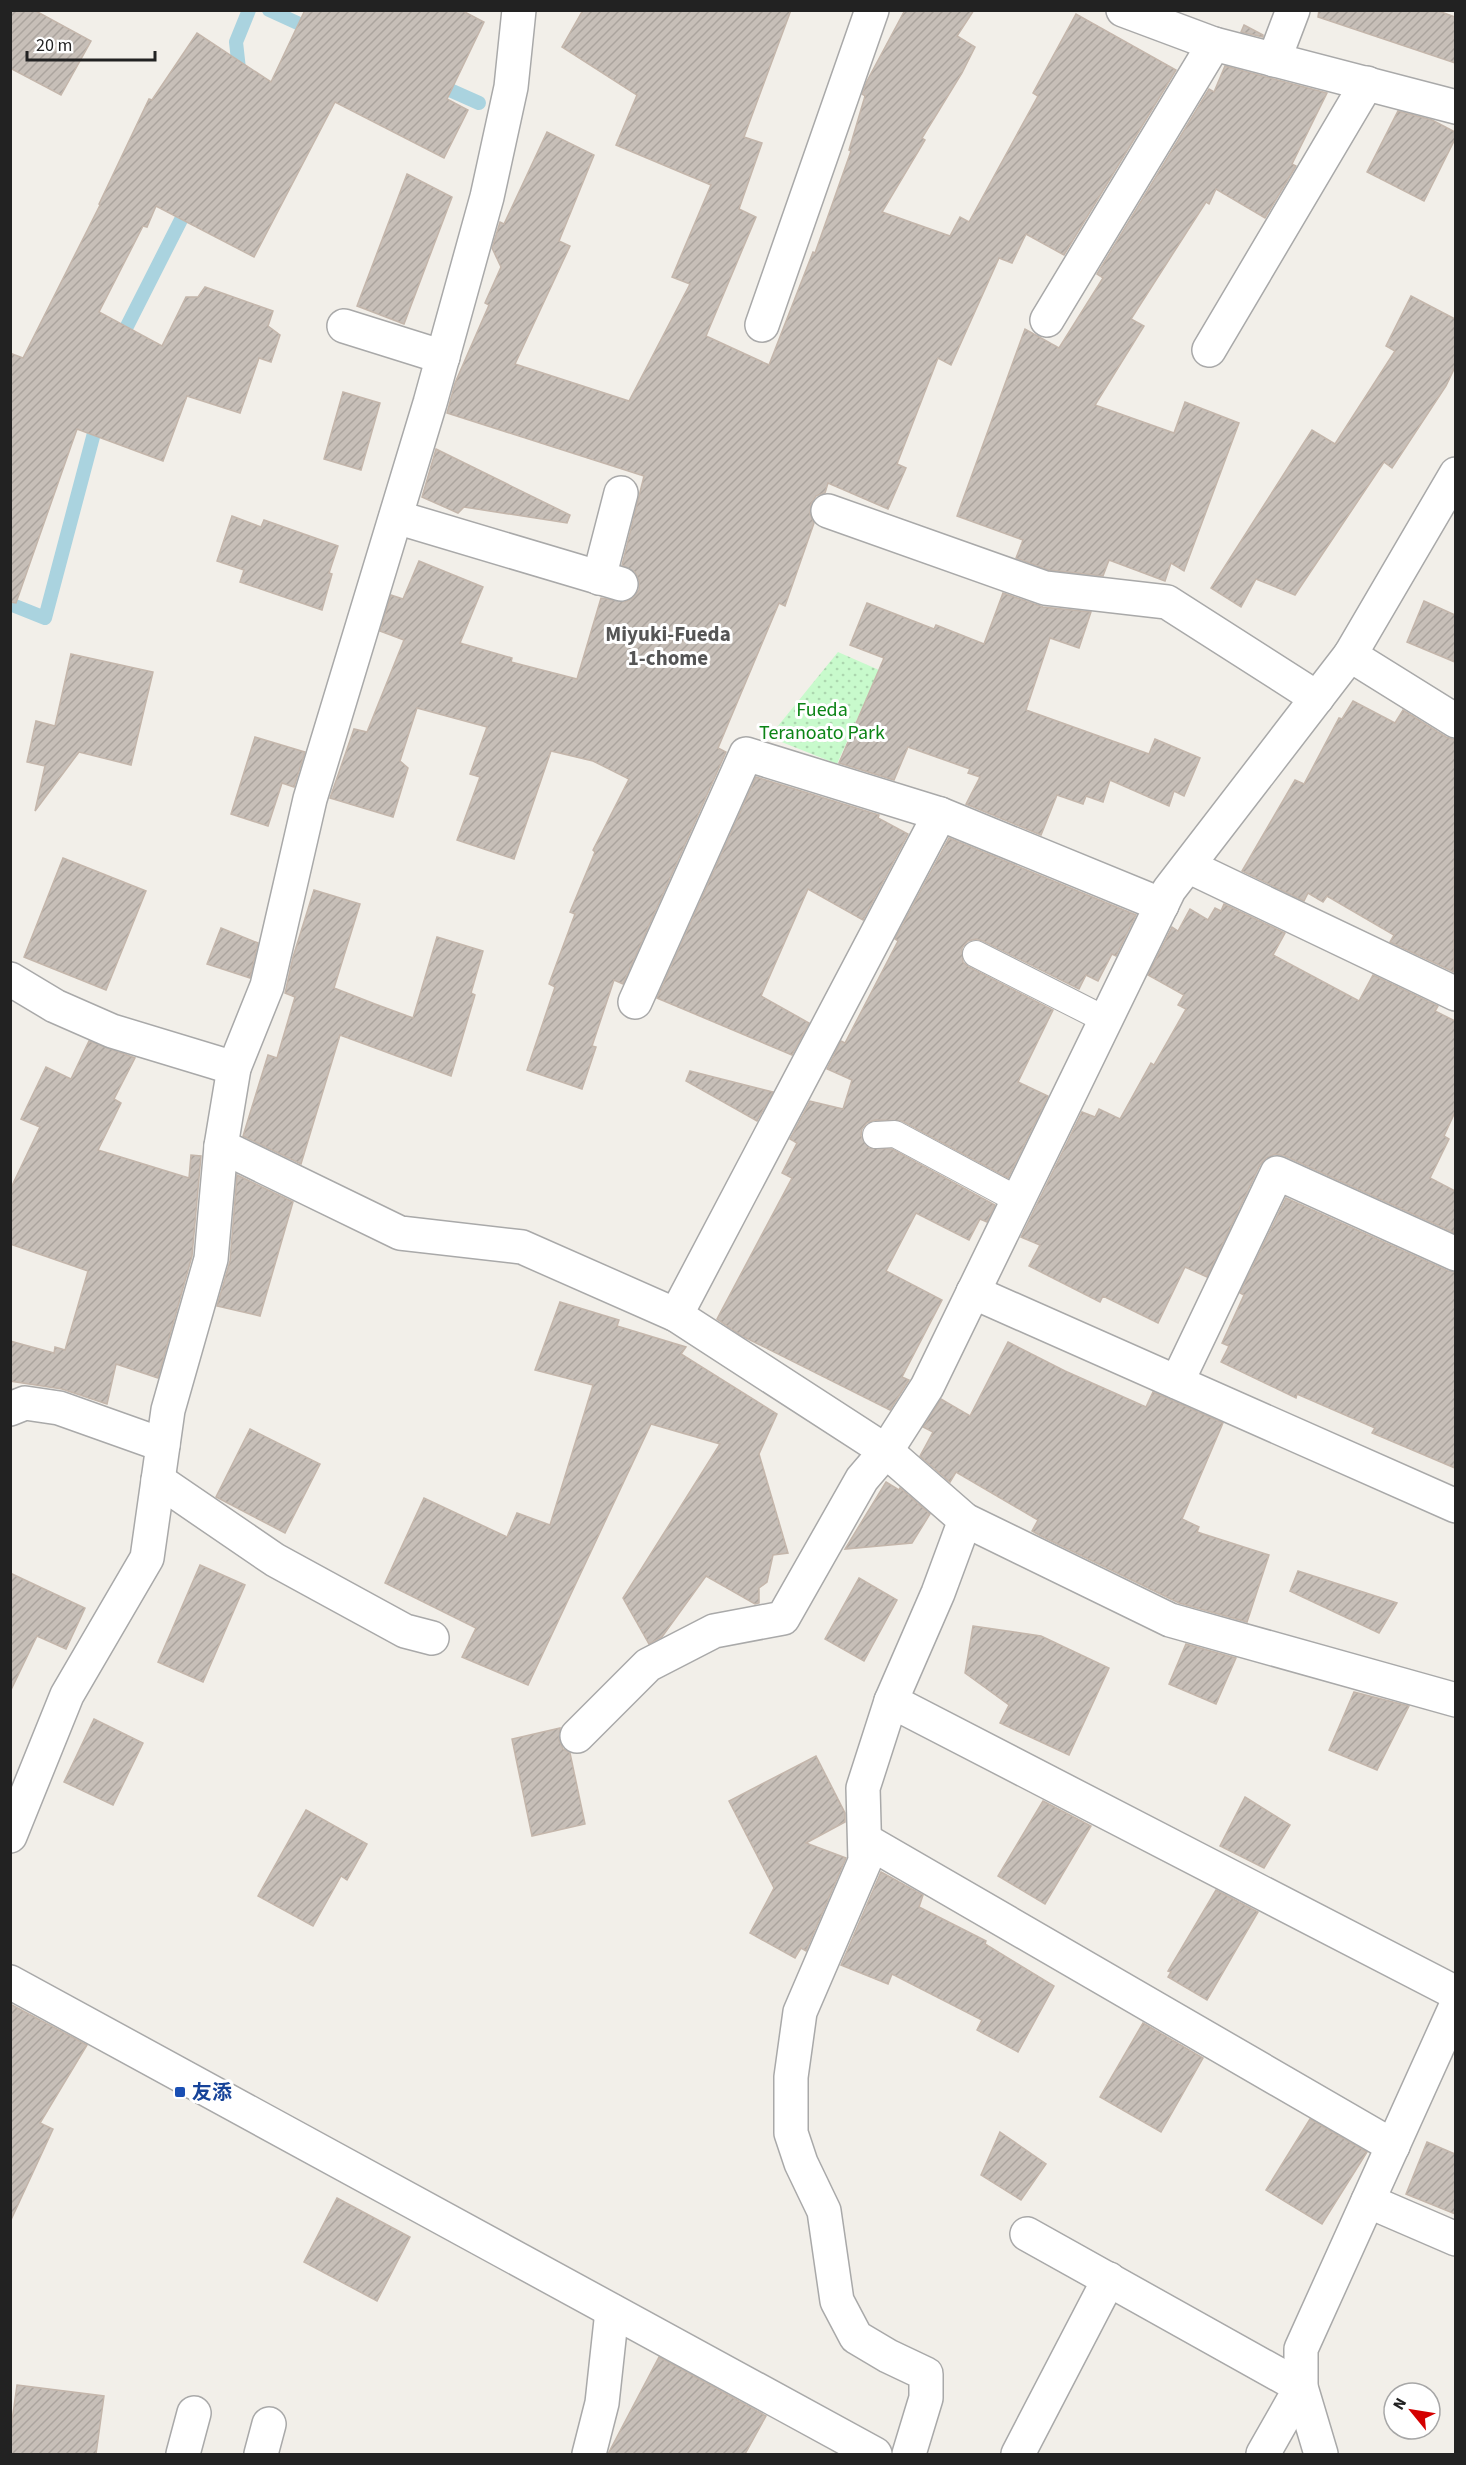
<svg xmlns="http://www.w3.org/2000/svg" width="1466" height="2465" font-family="'Source Sans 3','Noto Sans JP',sans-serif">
<defs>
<pattern id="park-dots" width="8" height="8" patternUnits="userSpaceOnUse" patternTransform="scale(1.5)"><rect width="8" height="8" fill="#c8facc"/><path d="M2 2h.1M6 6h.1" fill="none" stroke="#acd6af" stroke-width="1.8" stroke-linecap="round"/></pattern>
<pattern id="building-hatch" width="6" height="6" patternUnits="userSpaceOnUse" patternTransform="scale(1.5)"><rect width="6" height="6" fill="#c7bfb8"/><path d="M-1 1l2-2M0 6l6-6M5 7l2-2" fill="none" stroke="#aba49e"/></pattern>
</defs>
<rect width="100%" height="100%" fill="#f2efe9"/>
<polygon fill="url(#park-dots)" points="838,652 879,670 837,764 769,737"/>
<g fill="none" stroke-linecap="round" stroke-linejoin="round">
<g stroke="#aad3df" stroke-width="14">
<polyline points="269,10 315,31"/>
<polyline points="240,78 236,42 249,10"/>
<polyline points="434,83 479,103"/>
<polyline points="119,342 189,204"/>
<polyline points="10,604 45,618 98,418"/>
</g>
</g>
<g fill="url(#building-hatch)" stroke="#c4b6ab" stroke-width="1.5">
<polygon points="10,10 34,10 91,41 61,95 10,68"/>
<polygon points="305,10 461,10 484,22 447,99 468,110 444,158 335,102 254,257 156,206 147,227 143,226 99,312 162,346 186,297 198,297 205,287 273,311 268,326 280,335 271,362 259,358 240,413 187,396 163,461 77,429 16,603 10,602 10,353 23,358 100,205 99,204 149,99 152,100 197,33 271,82"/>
<polygon points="583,10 791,10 744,137 762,143 739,209 756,217 706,336 769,365 813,252 815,253 851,151 849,150 865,96 862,94 867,81 905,10 974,10 957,36 975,47 962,73 922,138 925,140 882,212 950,236 960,217 969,222 1038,96 1033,93 1076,14 1176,70 1064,255 1026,234 1012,263 999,258 951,365 938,358 897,464 906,468 888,509 828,483 825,493 816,496 811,504 810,514 814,523 785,606 779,603 718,748 726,752 623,984 614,980 592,1046 596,1047 582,1089 527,1070 555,987 549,984 575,914 570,912 595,852 593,850 629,779 593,761 551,751 514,859 457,840 480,777 470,774 487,727 417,708 400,761 408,768 393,817 330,798 354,729 367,732 404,640 380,631 391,595 403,599 419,561 483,587 460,643 512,658 511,662 577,679 601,598 625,602 633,598 639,590 639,580 635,572 622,565 644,476 447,413 455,383 489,305 485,303 501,267 492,248 500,222 504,224 547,132 594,155 559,241 570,246 515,364 629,401 690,284 672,277 711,185 616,145 637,95 562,47"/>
<polygon points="1319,10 1436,10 1455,17 1455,63 1318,17"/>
<polygon points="1244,25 1263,35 1263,37 1241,32"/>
<polygon points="1225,66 1327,93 1292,164 1296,166 1265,218 1216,189 1209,204 1206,202 1131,319 1144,326 1095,405 1174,433 1185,402 1239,423 1184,571 1171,563 1165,581 1109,560 1103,576 1049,570 1016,558 1023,540 957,516 1025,329 1059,348 1103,278 1097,274 1209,89 1214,92"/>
<polygon points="1398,111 1432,120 1455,132 1455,139 1424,201 1367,172"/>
<polygon points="407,174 452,197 404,324 357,306"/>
<polygon points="1411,296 1455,319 1455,367 1446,386 1392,468 1384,462 1295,595 1256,579 1241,607 1211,588 1312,430 1335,444 1395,351 1386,346"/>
<polygon points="343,392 380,403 361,470 324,459"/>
<polygon points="436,449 570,515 567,523 464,507 458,513 422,497"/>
<polygon points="232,516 261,527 264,520 338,546 329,573 332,574 322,610 240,582 244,570 217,561"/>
<polygon points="1003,593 1043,607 1091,612 1079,648 1050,638 1026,710 1149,754 1155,739 1200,758 1184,796 1174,791 1169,806 1110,780 1103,802 1086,796 1083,804 1057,795 1041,835 966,804 980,777 968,773 970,769 908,747 894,780 839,763 884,658 850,645 867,603 934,629 936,625 984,644"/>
<polygon points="1424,601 1455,615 1455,662 1407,642"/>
<polygon points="71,654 153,672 131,765 79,752 35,811 45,766 27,762 36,721 55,726"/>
<polygon points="1353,701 1395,723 1403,710 1446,737 1455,740 1454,972 1390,942 1394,935 1327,896 1323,902 1308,893 1304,901 1242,871 1295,780 1304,784 1339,718 1342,719"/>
<polygon points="255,737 305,752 294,787 282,783 268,826 231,814"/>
<polygon points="756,777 879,815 878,818 908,834 863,920 808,889 761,996 809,1023 792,1055 657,998"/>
<polygon points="949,838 1136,915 1116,956 1112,954 1098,981 1086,975 1079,989 983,941 976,939 968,941 962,948 963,962 969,967 1053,1010 1018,1082 1048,1096 1008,1178 902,1121 875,1120 867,1123 862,1129 861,1136 869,1148 892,1149 995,1205 987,1222 980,1219 969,1240 916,1213 886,1271 942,1300 902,1377 909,1380 890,1410 742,1336 717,1319 792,1178 782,1173 797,1143 790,1139 810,1101 843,1109 852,1080 827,1069 841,1041 845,1043 898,941 895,939"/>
<polygon points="63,858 146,891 106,990 24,957"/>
<polygon points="314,890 360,904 334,988 375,1004 413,1018 437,937 483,951 471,993 475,995 451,1076 340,1035 301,1164 243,1136 268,1055 277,1058 295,997 285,993 293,957"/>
<polygon points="1224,904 1285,933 1273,955 1359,1001 1373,975 1438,1006 1435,1011 1455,1021 1455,1112 1444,1136 1449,1139 1430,1178 1455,1191 1455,1233 1285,1156 1275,1154 1266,1158 1260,1165 1207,1277 1185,1267 1158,1323 1103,1296 1100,1302 1029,1266 1040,1245 1021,1237 1082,1112 1095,1117 1099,1109 1120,1119 1151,1063 1154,1065 1186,1009 1178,1005 1184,995 1148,975 1172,927 1178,931 1190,909 1208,920 1215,908 1221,911"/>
<polygon points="221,928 258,943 250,978 207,964"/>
<polygon points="89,1041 135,1058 114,1099 121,1103 98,1150 189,1178 191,1155 201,1156 192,1256 158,1378 116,1364 107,1404 62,1389 10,1381 10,1341 54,1353 55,1347 65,1350 88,1271 10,1244 10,1190 40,1127 21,1119 46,1067 71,1079"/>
<polygon points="690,1071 773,1092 757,1121 686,1081"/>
<polygon points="237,1175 293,1202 260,1316 217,1306 230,1261"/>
<polygon points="1286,1198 1448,1271 1455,1272 1455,1468 1372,1433 1375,1428 1297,1394 1296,1398 1221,1362 1229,1346 1222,1343 1244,1295 1240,1293"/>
<polygon points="560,1302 619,1320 617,1326 686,1347 681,1354 777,1414 759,1454 788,1553 773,1555 767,1582 759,1588 759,1603 755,1604 706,1576 662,1637 649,1644 623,1598 720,1444 651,1424 528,1685 462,1657 476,1628 385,1583 424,1498 507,1537 517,1513 550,1525 593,1385 535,1370"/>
<polygon points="1008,1342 1065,1371 1146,1407 1153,1392 1223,1423 1182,1519 1199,1527 1197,1532 1269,1555 1247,1622 1179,1603 1041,1536 1032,1531 1038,1520 956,1472 950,1482 920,1456 933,1432 923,1427 941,1399 970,1416"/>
<polygon points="250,1429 320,1464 285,1533 216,1497"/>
<polygon points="886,1482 899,1490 900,1488 930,1514 912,1543 845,1549"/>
<polygon points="200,1565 245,1585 203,1682 158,1662"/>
<polygon points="1298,1571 1397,1603 1379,1633 1290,1591"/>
<polygon points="10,1573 85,1608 66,1649 37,1636 10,1692"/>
<polygon points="859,1578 897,1600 864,1661 825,1639"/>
<polygon points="973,1626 1041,1636 1109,1668 1069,1755 1000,1723 1009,1705 965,1673"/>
<polygon points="1186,1644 1236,1658 1216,1704 1169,1684"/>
<polygon points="1354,1692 1409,1706 1377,1770 1329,1750"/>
<polygon points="94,1719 143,1743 113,1805 64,1782"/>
<polygon points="560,1728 559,1740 563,1749 570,1753 585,1824 532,1836 512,1739"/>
<polygon points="816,1756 845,1813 845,1822 806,1843 846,1858 806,1951 801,1948 795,1958 750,1933 774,1888 729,1801"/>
<polygon points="1245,1797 1290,1825 1264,1868 1220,1846"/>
<polygon points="1043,1801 1091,1826 1045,1904 998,1876"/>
<polygon points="306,1810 367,1844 347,1880 341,1876 313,1926 258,1896"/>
<polygon points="881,1872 923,1895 919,1907 986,1941 985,1944 1054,1986 1018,2052 977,2030 982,2020 892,1974 888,1984 841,1965"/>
<polygon points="1216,1890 1258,1912 1207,2000 1168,1977 1171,1972 1168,1971"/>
<polygon points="10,2004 87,2045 40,2123 53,2129 10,2222"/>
<polygon points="1143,2023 1203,2058 1161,2132 1100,2097"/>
<polygon points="1310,2119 1367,2152 1322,2224 1266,2190"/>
<polygon points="1000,2132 1046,2164 1021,2200 981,2175"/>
<polygon points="1427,2142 1455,2154 1455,2214 1406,2194"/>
<polygon points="337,2198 410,2237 377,2301 304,2262"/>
<polygon points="659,2357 766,2416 745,2454 608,2454"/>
<polygon points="17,2385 104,2396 96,2454 10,2454 10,2435"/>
</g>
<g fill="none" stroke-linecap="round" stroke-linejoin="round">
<g stroke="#a9a9a9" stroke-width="28">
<g id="lane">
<polyline points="976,954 1106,1020"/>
<polyline points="876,1135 895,1134 1018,1200"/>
</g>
</g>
<g stroke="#a9a9a9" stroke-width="36">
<g id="street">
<polyline points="1123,10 1214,44 1456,107"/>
<polyline points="1274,60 1293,10"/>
<polyline points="1047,320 1214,44"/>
<polyline points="762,325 872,10"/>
<polyline points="344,326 443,357"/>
<polyline points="1209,350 1367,83"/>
<polyline points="828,511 1045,588 1167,602 1317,698"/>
<polyline points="396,517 621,584"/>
<polyline points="599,578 621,493"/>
<polyline points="1350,655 1456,721"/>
<polyline points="1188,866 1456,994"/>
<polyline points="10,979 55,1006 112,1031 234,1068"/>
<polyline points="635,1002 746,754 940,814 1162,905"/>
<polyline points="221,1146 400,1233 522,1247 676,1315 886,1451 965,1520 1170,1620 1456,1700"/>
<polyline points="973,1292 1456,1506"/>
<polyline points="676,1315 940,814"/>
<polyline points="1177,1382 1277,1173 1456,1254"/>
<polyline points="10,1409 25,1403 59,1408 163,1445"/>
<polyline points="158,1480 275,1560 405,1631 432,1638"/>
<polyline points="891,1701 1456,1993"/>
<polyline points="577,1736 648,1665 714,1631 783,1618 862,1479 886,1451 927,1387 1169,890 1350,655 1456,474"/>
<polyline points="10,1836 67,1695 147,1558 168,1410 211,1259 221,1146 234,1068 267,986 310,799 430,403 487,197 511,87 519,10"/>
<polyline points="865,1840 1393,2146"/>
<polyline points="10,1982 875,2454"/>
<polyline points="1368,2201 1456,2239"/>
<polyline points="1027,2234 1301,2387 1263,2454"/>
<polyline points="183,2454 194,2413"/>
<polyline points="261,2454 269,2424"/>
<polyline points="589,2454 602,2403 612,2311"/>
<polyline points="909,2454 926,2398 926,2374 888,2356 856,2337 837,2301 824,2211 801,2163 791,2133 791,2077 800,2012 865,1861 863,1788 891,1701 938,1593 965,1520"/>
<polyline points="1018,2454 1109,2279"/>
<polyline points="1321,2454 1301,2387 1301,2349 1456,2006"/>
</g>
</g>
<use href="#lane" stroke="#fff" stroke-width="26"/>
<use href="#street" stroke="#fff" stroke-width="33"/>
</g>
<rect fill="#1a4fb4" stroke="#fff" stroke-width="2" x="174" y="2086" width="12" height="12" rx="3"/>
<g text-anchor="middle" stroke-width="6" stroke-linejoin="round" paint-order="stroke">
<g font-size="20" fill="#0c8416" stroke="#fff">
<text x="822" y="716">Fueda<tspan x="822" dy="23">Teranoato Park</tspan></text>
</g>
<g font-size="20" font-weight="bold" fill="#164399" stroke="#fff" text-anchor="start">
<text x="192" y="2099">友添</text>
</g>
<g font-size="21" font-weight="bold" fill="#555" stroke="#fff">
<text x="668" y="641">Miyuki-Fueda<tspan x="668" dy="24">1-chome</tspan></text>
</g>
</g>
<rect width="1466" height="2465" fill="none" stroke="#222222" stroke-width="24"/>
<g transform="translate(1412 2411) rotate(300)"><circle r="28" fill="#ffffff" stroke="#a7a7a7" stroke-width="1.5"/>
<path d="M0-4.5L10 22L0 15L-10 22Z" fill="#d40000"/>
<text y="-9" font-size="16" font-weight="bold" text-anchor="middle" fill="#222222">N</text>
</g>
<path d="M27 51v9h128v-9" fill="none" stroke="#222222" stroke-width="3"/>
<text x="36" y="51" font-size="18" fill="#222222" stroke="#ffffff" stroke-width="4.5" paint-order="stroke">20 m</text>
</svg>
